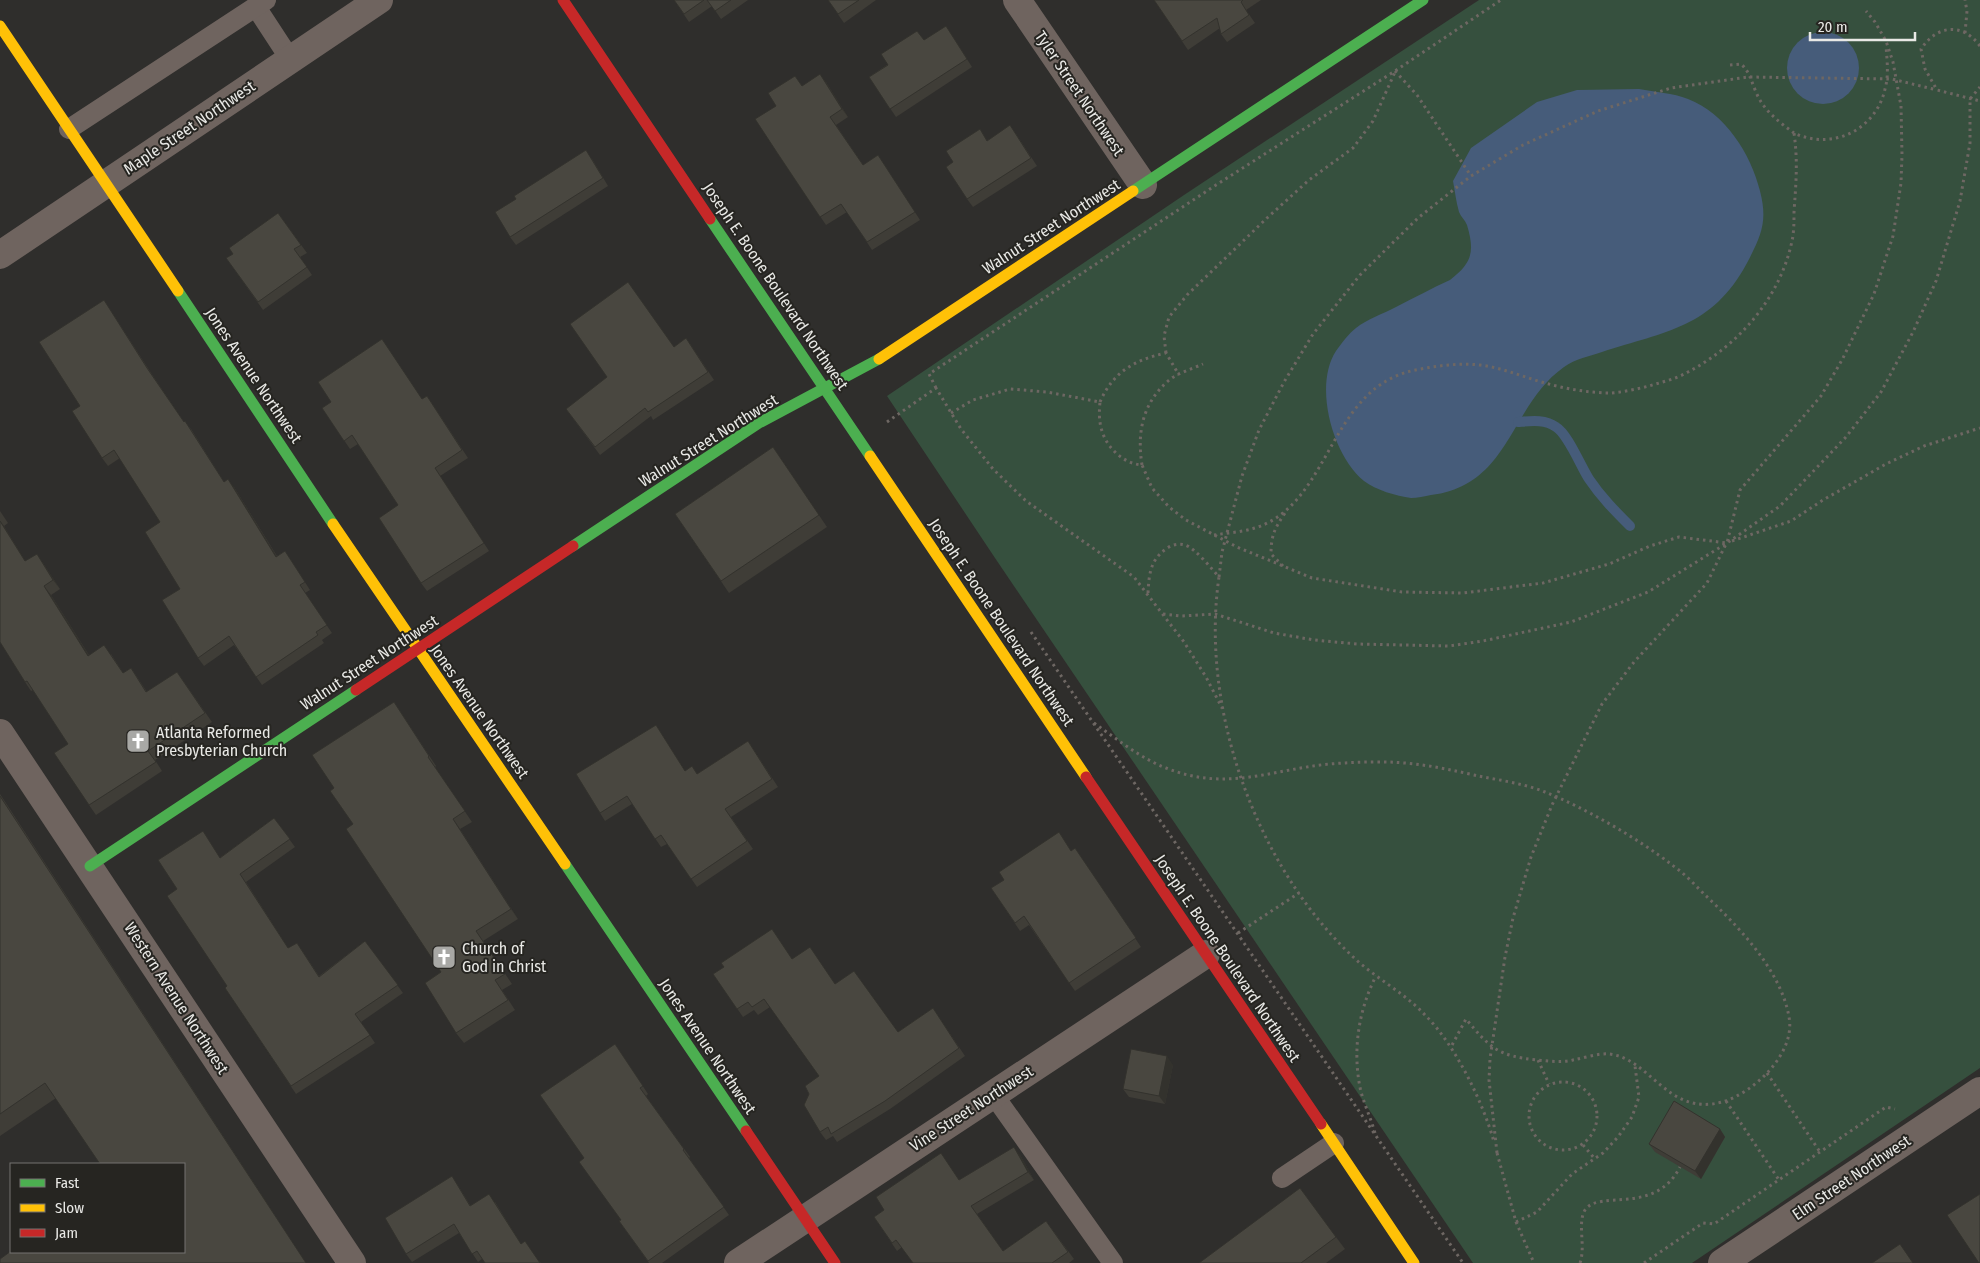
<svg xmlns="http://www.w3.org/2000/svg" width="1980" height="1263" font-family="'Fira Sans Condensed',sans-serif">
<rect width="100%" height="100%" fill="#2f2e2c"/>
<polygon fill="#36503e" points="1479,0 1980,0 1980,1068 1692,1263 1473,1263 995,558 887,396 1184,195"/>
<g fill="#465c7a">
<circle cx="1823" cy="68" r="36"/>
<path d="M1639,89C1655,92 1673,93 1688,99C1725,113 1751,154 1760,191C1768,222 1761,236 1747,263C1712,328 1666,331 1602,352C1590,356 1575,359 1564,367C1509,406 1511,485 1431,495C1425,496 1417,498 1411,498C1396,496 1376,490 1364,481C1333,456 1313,386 1336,351C1341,344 1349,333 1356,328C1367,319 1383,314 1396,307C1414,298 1432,288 1450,280C1472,263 1475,252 1467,225C1465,220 1461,217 1459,212C1456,202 1455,191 1453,181L1471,148L1537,102L1577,90Z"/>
</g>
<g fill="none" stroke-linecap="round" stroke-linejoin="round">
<path stroke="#465c7a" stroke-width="10" d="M1518,422C1531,421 1545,419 1556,427C1568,434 1581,467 1589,479C1601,497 1615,511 1630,526"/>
<g stroke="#6e6763" stroke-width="3" stroke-dasharray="2.5 4" stroke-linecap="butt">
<polyline points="1965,33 1967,11 1965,0"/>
<path d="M1980,46C1962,22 1937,25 1921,49L1925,69L1937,90L1980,101"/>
<path d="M1730,65L1741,64C1750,72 1751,81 1756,92C1763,110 1779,122 1794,133"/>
<polyline points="1395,71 1417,95 1471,176"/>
<polyline points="1166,353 1164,336 1169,317 1187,295 1267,218 1309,180 1353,148 1373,121 1395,72"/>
<polyline points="936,388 929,374 1216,185 1395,71 1501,0"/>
<path d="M1100,402C1113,372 1134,360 1166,353L1179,375"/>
<path d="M951,413L973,400L1010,389L1047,392L1100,402C1099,412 1099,422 1102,431C1107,448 1124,464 1142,465L1152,488L1169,507L1186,520L1237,547L1312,578L1402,592L1463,593L1543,583L1609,564L1650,546L1679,537L1727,543L1740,490L1821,396L1842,360L1874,294L1893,236L1901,183L1902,155L1901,106L1893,62L1886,41L1875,22L1866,11"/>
<polyline points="887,422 936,388 961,429 993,469 1026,501 1134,577 1184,642 1206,677 1222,708"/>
<path d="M1142,465C1137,433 1142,404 1168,381C1177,373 1192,369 1203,364"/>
<path d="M1214,535C1227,533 1242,532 1255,528C1325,506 1328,407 1394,377C1404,372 1415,370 1426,368C1444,365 1462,363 1480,365C1503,368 1523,377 1545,383C1566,389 1590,393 1611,393C1624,392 1637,389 1649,386C1662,382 1676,379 1688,372C1739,345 1780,298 1792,241C1794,232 1794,222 1794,212C1796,183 1798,161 1794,133C1832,151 1876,130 1885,89C1889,75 1887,60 1886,46"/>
<polyline points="1732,541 1791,521 1823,500 1886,464 1924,446 1980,428"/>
<path d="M1283,566L1271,554C1271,535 1275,528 1285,513"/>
<path d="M1148,593C1149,575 1150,560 1166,549C1171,545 1178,543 1185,545C1195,548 1211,568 1219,577C1200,707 1255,863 1350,954C1373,977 1404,992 1426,1016C1455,1045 1483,1102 1494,1142"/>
<polyline points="1163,614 1181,616 1215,614 1274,633 1314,640 1357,644 1449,646 1483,641 1571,622 1648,592 1727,543 1780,506 1846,437 1881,392 1913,332 1936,281 1960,201 1970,143 1970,99 1980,87"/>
<polyline points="1031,632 1463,1263"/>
<path d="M1094,723C1117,739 1140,758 1166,768C1226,792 1270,770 1329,764C1343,763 1357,762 1371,762C1408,761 1439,767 1474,775C1497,780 1523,783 1545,792C1585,808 1639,839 1672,865C1684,873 1694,884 1704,894C1738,926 1781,970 1789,1017C1796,1053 1754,1093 1722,1102C1668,1117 1650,1058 1609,1054C1598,1053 1584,1058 1573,1060C1561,1063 1549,1061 1537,1060C1498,1056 1490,1048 1466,1019L1451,1047"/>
<polyline points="1238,933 1299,893"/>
<polyline points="1538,1060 1549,1084"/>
<polyline points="1767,1073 1820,1152"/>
<circle cx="1563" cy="1116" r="34"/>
<polyline points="1726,1101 1779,1180"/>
<path d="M1375,1133C1371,1119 1365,1106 1361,1092C1352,1053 1358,1011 1376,976"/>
<polyline points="1583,1145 1595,1159"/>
<polyline points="1497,1153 1489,1080 1490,1059 1505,957 1513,918 1531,857 1552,805 1602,704 1634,662 1707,583 1726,544"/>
<polyline points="1497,1153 1516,1222 1534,1263"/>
<polyline points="1516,1222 1537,1212 1572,1174 1603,1153 1618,1137 1632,1117 1639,1097 1635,1066"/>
<path d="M1580,1263C1586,1246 1577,1223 1585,1210C1599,1189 1655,1216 1680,1167"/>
<polyline points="1644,1263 1703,1223 1714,1224 1886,1107 1895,1109"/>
</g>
<g stroke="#6f645f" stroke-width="20">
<polyline points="256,7 290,59"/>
<polyline points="69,129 266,0"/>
<polyline points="993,1094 1113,1263"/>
<polyline points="1282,1178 1334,1143"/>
</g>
<g stroke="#6f645f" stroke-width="28">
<polyline points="1017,0 1143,185"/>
<polyline points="0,255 379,0"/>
<polyline points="0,733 352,1263"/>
<polyline points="738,1263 1206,954"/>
<polyline points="1722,1263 1980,1091"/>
</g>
<g stroke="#4caf50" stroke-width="11">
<polyline points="1133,191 1423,0"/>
<polyline points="710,219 870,456"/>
<polyline points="178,291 333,524"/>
<polyline points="573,546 759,423 879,359"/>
<polyline points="565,864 746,1131"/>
<polyline points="90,866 356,690"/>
</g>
<g stroke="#ffc107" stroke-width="11">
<polyline points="0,26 178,291"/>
<polyline points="879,359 1133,191"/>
<polyline points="870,456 1086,777"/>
<polyline points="333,524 565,864"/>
<polyline points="1321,1124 1414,1263"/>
</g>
<g stroke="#c62828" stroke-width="11">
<polyline points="563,0 710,219"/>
<polyline points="356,690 573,546"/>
<polyline points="1086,777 1321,1124"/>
<polyline points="746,1131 835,1263"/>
</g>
<polyline stroke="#6e6763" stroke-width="3" stroke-dasharray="2.5 4" stroke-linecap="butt" points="1219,577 1222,552 1242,476 1259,430 1284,382 1313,334 1360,275 1418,218 1471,176 1523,145 1598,111 1671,88 1748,77 1892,79 1937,90"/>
</g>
<g fill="#3f3d37">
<polygon points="674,0 748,0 721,19 712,6 689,22"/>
<polygon points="828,0 876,0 844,23"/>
<polygon points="1154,0 1261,0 1246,10 1255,23 1227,42 1221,34 1220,28 1188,50"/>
<polygon points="951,34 972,67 896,117 869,77 924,40"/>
<polygon points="826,82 848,117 836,125 863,165 878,155 920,220 872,250 847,212 826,225 776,151 776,106 802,86"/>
<polygon points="1016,134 1037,166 973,207 967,199 987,140"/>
<polygon points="592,159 608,186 516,245 510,237 516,199"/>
<polygon points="278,213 307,253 300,257 312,275 263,310 226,258 233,254"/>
<polygon points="109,308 153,376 184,422 191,429 224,482 234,487 277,556 285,551 310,590 305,593 332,633 322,640 324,643 262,685 234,645 204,666 198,658 180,589 160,522 120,458 108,466 102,458 80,406"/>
<polygon points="686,338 714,380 653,420 651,416 600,455 566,409 674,347"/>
<polygon points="427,396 468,458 440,476 489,551 427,591 421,583 398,505 358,444 350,449 322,408 422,399"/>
<polygon points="773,447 827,527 729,593 675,514"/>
<polygon points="0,511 8,523 4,526 25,561 43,563 60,589 51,595 89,655 111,654 123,673 131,668 147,692 177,672 212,722 155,760 162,771 96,815 89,805 68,744 33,690 31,691 25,682 0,642"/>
<polygon points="394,702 436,766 435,767 472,822 460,829 518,919 483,941 512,984 502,990 515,1010 464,1043 456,1033 441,972 334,788"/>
<polygon points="656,725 685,771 697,774 748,741 778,787 731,817 753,849 697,887 667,844 661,847 632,804 605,821 600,813"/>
<polygon points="0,794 306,1263 0,1263 184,1252 56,1098 0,1136"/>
<polygon points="274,818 295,847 246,882 288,948 297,943 319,976 365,941 403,993 361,1022 375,1043 296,1094 225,988 227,986 177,889"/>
<polygon points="1075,848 1141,947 1075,991 1029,925 1020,931 991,888 1071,851"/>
<polygon points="792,959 835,984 898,1032 933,1008 965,1056 890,1109 837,1142 833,1136 826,1140 820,1132 819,1076 770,1007 758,1015 754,1010 743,1017 713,974"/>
<polygon points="615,1044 648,1094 646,1096 690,1157 689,1158 729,1215 662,1263 649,1263 619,1221 621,1220 584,1158"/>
<polygon points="1173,1065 1165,1104 1129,1097 1123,1089"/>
<polygon points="1720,1129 1725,1137 1701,1179 1655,1152 1649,1144"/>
<polygon points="1020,1155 1034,1180 977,1214 1003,1251 1046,1221 1074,1259 1069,1263 913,1263 902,1247 897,1251 874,1217 884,1210"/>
<polygon points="457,1184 470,1205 495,1202 521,1244 541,1263 482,1259 478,1262 459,1233 412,1262 406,1254"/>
<polygon points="1336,1237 1345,1249 1326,1263 1199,1263"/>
</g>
<g fill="#33322d">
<polygon points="820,74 826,82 848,117 842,109"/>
<polygon points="228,479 234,487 282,565 276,557"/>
<polygon points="0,521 4,526 31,570 25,561"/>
<polygon points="37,554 43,563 60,589 53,580"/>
<polygon points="44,586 51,595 95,665 88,656"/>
<polygon points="453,819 460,829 518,919 511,909"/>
<polygon points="1167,1056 1173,1065 1165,1104 1159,1096"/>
<polygon points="1720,1129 1725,1137 1701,1179 1695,1171"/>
<polygon points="1014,1147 1020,1155 1034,1180 1028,1172"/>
</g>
<g fill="#494740" stroke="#33322d">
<polygon points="674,0 704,0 684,14"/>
<polygon points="707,0 731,0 715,11"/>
<polygon points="828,0 859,0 838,14"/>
<polygon points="1154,0 1243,0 1241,2 1249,15 1221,34 1217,18 1182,41"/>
<polygon points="946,26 967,59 890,109 869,77 888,65 881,54 917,31 924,40"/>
<polygon points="820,74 842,109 830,117 863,165 878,155 915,212 867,242 841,204 820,217 776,151 755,119 776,106 768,93 795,76 802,86"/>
<polygon points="1010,125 1031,158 967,199 946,167 953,162 946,151 980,129 987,141"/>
<polygon points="586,150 603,178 510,237 495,212 516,199 514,196"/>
<polygon points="278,213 301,245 294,249 307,267 258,302 226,258 233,254 229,248"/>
<polygon points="628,282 674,347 686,338 708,372 648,412 645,408 595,447 566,409 607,377 570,324"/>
<polygon points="104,300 147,368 184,422 185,421 224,482 228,479 276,557 285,551 305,582 300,585 327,625 316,632 318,635 256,677 229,636 198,658 162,600 180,589 145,532 160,522 114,450 102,458 72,411 80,406 39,342"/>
<polygon points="382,339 422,399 427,396 462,450 435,468 484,543 421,583 379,518 398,505 352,435 344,441 322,408 331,402 318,382"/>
<polygon points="773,447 819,515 721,581 675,514"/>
<polygon points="0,521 25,561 37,554 53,580 44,586 88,656 104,645 123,673 131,668 146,692 177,672 205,713 148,751 156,762 89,805 54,753 68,744 27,681 25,682 0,642"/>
<polygon points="394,702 429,756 428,757 465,811 453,819 511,909 476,931 505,974 495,980 508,1000 456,1033 425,983 441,972 346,829 353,824 330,791 334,788 312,755"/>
<polygon points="656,725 685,771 692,766 697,774 748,741 772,779 725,809 747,841 691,879 661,835 655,839 627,796 600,813 576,774"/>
<polygon points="0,796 306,1263 0,1263 0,1259 11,1251 184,1252 184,1164 100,1164 45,1083 0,1114"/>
<polygon points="274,818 290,839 240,874 288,948 297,943 319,977 365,941 398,985 355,1014 370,1035 291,1086 225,988 227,986 167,896 177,889 158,860 203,831 220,858"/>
<polygon points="1059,832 1071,851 1075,848 1136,938 1069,983 1024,916 1015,923 991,888 1004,880 999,872"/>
<polygon points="772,929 792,959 810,947 835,984 854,971 898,1032 933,1008 959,1048 885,1101 831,1134 828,1127 820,1132 804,1105 809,1094 805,1086 819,1076 764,999 752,1007 748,1002 737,1009 713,974 724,967 721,963"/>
<polygon points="615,1044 643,1086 640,1088 684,1149 683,1150 724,1207 648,1261 619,1221 621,1220 579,1162 584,1158 540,1095"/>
<polygon points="1131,1049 1167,1056 1159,1096 1123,1089"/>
<polygon points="1674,1101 1720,1129 1695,1171 1649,1144"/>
<polygon points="1014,1147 1028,1172 971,1206 1003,1251 1046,1221 1068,1252 1052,1263 913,1263 896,1240 892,1243 874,1217 884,1210 876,1197 941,1153 959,1180"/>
<polygon points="452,1176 470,1206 489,1194 521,1244 525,1241 540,1263 485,1263 477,1251 472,1254 454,1224 406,1254 385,1218"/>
<polygon points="1300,1188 1336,1237 1301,1263 1199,1263"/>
<polygon points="1980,1194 1980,1263 1979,1263 1947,1215"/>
<polygon points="1900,1244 1913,1263 1872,1263"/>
</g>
<defs>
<g id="church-square" transform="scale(1.25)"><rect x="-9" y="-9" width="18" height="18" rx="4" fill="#a8a8a5" stroke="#262521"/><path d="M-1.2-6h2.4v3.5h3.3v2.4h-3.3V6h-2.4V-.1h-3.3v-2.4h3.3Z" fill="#fff"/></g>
</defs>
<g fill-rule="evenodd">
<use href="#church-square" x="138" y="741"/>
<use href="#church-square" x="444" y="957"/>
</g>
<g text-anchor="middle" stroke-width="4" stroke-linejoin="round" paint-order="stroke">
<g font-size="16" fill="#e9e9e6" stroke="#262521">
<text transform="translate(1080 93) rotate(56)" y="6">Tyler Street Northwest</text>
<text transform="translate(189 127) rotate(-34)" y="6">Maple Street Northwest</text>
<text transform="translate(1051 226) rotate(-33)" y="6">Walnut Street Northwest</text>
<text transform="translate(776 286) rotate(56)" y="6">Joseph E. Boone Boulevard Northwest</text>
<text transform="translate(254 375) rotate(56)" y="6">Jones Avenue Northwest</text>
<text transform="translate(708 440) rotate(-32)" y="6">Walnut Street Northwest</text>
<text transform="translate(1002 622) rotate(56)" y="6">Joseph E. Boone Boulevard Northwest</text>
<text transform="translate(369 662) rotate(-33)" y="6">Walnut Street Northwest</text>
<text transform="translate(480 711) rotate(55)" y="6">Jones Avenue Northwest</text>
<text transform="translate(1228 958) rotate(56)" y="6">Joseph E. Boone Boulevard Northwest</text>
<text transform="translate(177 998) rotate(57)" y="6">Western Avenue Northwest</text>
<text transform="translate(708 1046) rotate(56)" y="6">Jones Avenue Northwest</text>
<text transform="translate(971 1108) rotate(-33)" y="6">Vine Street Northwest</text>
<text transform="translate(1851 1177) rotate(-34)" y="6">Elm Street Northwest</text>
</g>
<g font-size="16" fill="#e9e9e6" stroke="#262521" text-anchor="start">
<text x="156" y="738">Atlanta Reformed<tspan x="156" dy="18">Presbyterian Church</tspan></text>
<text x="462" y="954">Church of<tspan x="462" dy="18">God in Christ</tspan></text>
</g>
</g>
<rect x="10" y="1163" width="175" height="90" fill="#262521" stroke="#747370"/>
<rect x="20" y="1179" width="25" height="8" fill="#4caf50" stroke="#747370"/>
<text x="55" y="1188" font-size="15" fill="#e9e9e6">Fast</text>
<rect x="20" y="1204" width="25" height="8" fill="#ffc107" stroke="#747370"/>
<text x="55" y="1213" font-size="15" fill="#e9e9e6">Slow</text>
<rect x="20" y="1229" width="25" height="8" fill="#c62828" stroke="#747370"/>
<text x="55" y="1238" font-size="15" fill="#e9e9e6">Jam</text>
<path d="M1810 32v8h105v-8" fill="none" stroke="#e9e9e6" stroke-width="2.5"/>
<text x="1818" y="32" font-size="15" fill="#e9e9e6" stroke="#262521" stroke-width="4" paint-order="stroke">20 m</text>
</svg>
